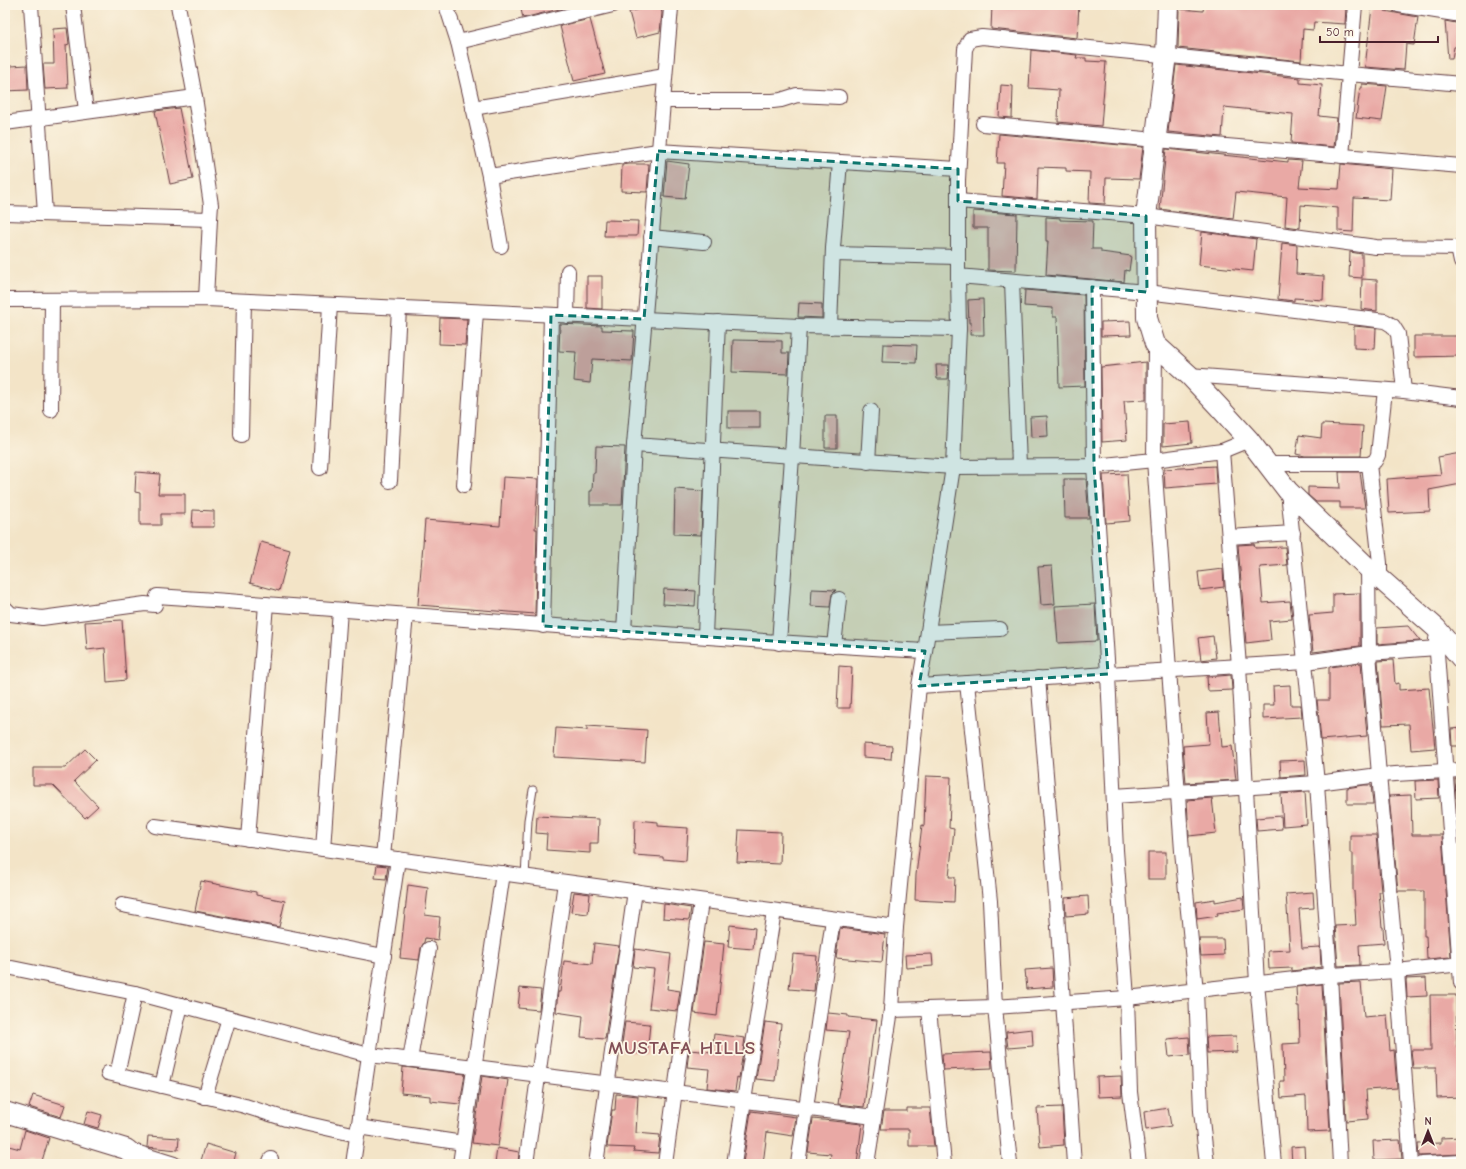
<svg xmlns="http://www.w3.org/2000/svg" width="1466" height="1169" font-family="'Comic Neue',sans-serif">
<rect width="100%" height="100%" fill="#fcf5e5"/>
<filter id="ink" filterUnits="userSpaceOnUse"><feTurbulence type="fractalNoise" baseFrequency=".025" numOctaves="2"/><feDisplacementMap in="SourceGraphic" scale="8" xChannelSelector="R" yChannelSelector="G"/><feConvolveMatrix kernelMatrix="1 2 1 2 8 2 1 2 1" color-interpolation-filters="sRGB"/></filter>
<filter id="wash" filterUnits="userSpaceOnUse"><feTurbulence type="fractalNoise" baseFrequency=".012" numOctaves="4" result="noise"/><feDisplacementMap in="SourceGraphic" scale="16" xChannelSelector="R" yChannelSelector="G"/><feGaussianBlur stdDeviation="0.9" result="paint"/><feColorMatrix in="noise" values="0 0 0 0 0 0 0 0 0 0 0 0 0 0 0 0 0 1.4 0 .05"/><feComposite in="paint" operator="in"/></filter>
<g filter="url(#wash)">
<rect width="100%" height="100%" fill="#f3e4c7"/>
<g id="blocks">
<g fill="#e9a9a5">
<polygon points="520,5 576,5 523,18"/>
<polygon points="657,5 660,5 662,13 660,32 636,38 629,12"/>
<polygon points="992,5 1079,5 1077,38 991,29"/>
<polygon points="1204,5 1315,5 1346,7 1345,24 1314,22 1313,30 1303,29 1301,61 1178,48 1179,9 1203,11"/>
<polygon points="1372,7 1385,9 1385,11 1418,17 1414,45 1406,44 1404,70 1365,67"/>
<polygon points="590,19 605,74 574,81 560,26"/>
<polygon points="1445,21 1461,24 1461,46 1454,47 1452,59 1448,59"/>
<polygon points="67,28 69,44 66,45 68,88 45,89 43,64 54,64 53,29"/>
<polygon points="1031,50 1077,55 1076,58 1086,58 1086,61 1106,62 1101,126 1058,122 1059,90 1029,88"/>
<polygon points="27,65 28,90 5,91 5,69 11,69 11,66"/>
<polygon points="1176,65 1300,78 1300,83 1322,85 1319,116 1337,118 1334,147 1291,143 1293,114 1254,110 1224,107 1222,137 1168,132"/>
<polygon points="1362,84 1387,86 1382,121 1356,118 1360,88 1362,88"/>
<polygon points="1001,85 1013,86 1012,118 999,117"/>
<polygon points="179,108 193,179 170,184 155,111"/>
<polygon points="999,134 1143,147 1139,179 1106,178 1105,204 1089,203 1090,172 1066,171 1066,168 1038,167 1037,199 1002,196 1004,163 997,163"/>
<polygon points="1166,149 1288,162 1288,160 1302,161 1299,187 1339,189 1341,164 1392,169 1390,200 1354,198 1353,232 1338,231 1338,208 1301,205 1300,228 1285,226 1287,197 1236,192 1233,219 1160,209"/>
<polygon points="667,161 689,164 685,199 664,197"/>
<polygon points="629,164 649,164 647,192 621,191 622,165"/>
<polygon points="973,211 1017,214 1016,271 988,270 988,228 973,228"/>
<polygon points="1046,217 1060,218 1060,220 1093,221 1092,249 1101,249 1101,252 1131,256 1129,271 1125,270 1124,282 1046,275 1048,241 1046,241"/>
<polygon points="605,220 638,221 637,236 604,236"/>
<polygon points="1202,232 1256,239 1253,271 1199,265"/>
<polygon points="1282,243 1297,245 1296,274 1324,276 1323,300 1294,298 1294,301 1278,299"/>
<polygon points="1350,252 1362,254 1362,278 1349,277"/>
<polygon points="587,276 602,276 602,309 587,308"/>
<polygon points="1362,279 1377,280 1377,311 1361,309"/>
<polygon points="1025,290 1084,295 1085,386 1059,387 1057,317 1053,317 1053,308 1024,306"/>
<polygon points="983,299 984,335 970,335 971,323 969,323 968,300"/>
<polygon points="799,303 822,304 822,318 798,317"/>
<polygon points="440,318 467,319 465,345 439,344"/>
<polygon points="1130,321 1131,335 1101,336 1101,322"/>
<polygon points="560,324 602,326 602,330 634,331 632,361 592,359 590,383 574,381 576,352 559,351"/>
<polygon points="1354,326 1376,328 1375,349 1354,348"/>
<polygon points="1414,336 1461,336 1461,356 1414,357"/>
<polygon points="733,340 782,341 782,353 789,353 788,374 732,372"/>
<polygon points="883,344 917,345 916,363 882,362"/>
<polygon points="1146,362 1146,400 1124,401 1127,440 1102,442 1101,367"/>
<polygon points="936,365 949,365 948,379 937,379"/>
<rect x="728" y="411" width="32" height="17"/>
<rect x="825" y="416" width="12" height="32"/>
<polygon points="1047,416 1048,436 1031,437 1030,417"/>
<polygon points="1190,422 1192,443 1163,446 1163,424"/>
<polygon points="1322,424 1363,426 1361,456 1305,456 1296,454 1299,435 1321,438"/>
<polygon points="596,446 625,447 622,505 590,505 590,491 592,491 593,473 595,473"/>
<polygon points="1461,453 1461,484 1429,490 1430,511 1389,513 1387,479 1441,475 1438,457"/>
<polygon points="1215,466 1216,484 1165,488 1164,469"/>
<polygon points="136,472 160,474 158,494 185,494 185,514 161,514 161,525 140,525 140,493 135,492"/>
<polygon points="1339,472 1360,472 1365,508 1340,508 1340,502 1316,502 1308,495 1308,487 1340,488"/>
<polygon points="1127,474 1130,521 1106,523 1103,475"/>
<polygon points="503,477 538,479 535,529 537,529 535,614 418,605 425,520 500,526"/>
<polygon points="1064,479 1086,479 1089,518 1065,518"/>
<polygon points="675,489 703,491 701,535 674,534"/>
<polygon points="193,510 214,511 214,527 192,527"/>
<polygon points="261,542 290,550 279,591 250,583"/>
<polygon points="1254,544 1255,548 1285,547 1287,565 1260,567 1263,603 1290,601 1292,619 1269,621 1271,640 1246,643 1238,545"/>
<polygon points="1052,566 1055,604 1041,605 1038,567"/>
<polygon points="1223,569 1224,587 1200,590 1198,572"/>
<polygon points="664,589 696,591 695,606 663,604"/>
<polygon points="812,589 836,590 832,594 830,607 811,606"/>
<polygon points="1360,593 1360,646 1313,652 1309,615 1333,613 1333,594"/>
<polygon points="1095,604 1097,641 1058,643 1055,606"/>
<polygon points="122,620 126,680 107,682 105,648 87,650 85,622"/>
<polygon points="1408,626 1420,641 1377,644 1377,628"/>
<polygon points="1213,636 1216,658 1201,660 1198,638"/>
<polygon points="1393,660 1395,684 1399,683 1399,690 1429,688 1435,748 1411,750 1409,724 1383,725 1378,661"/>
<polygon points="1361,663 1367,736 1321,740 1317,700 1329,700 1329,667"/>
<polygon points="839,666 852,667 850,708 837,708"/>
<polygon points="1231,675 1232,690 1208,691 1207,677"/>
<polygon points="1290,685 1291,705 1301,705 1302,717 1263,719 1263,705 1274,705 1273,686"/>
<polygon points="1219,712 1222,747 1232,746 1236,780 1186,783 1183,746 1209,744 1207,713"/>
<polygon points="587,726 647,730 645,762 554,757 556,728 587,730"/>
<polygon points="1461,728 1461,746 1452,746 1451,729"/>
<polygon points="863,744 892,746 891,759 863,757"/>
<polygon points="85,749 96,760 74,781 98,806 85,818 53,785 33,785 33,768 65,768"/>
<polygon points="1305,760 1306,775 1281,777 1280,761"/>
<polygon points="926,776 951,777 949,828 954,829 949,877 955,877 954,902 915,900 916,875 922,825 924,826"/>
<polygon points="1455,779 1461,779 1461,798 1456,798"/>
<polygon points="1438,780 1439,798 1416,799 1415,781"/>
<polygon points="1364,785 1371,785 1373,804 1347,804 1347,788"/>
<polygon points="1305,792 1307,824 1283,826 1281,794"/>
<polygon points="1411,795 1412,835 1442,835 1451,957 1427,959 1426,936 1424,936 1424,891 1398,891 1389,796"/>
<polygon points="1212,798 1216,833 1189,836 1187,800"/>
<polygon points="537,816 599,819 598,843 590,843 590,853 546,850 547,834 536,833"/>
<polygon points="1281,816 1282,829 1257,831 1256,818"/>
<polygon points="635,820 658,822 658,826 688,828 686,861 663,859 663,857 634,855"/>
<polygon points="739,830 781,832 780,864 737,862"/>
<polygon points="1350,835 1376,835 1381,892 1379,892 1382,927 1383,927 1384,943 1359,945 1360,965 1338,966 1335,926 1356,925 1354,891 1353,891 1353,853 1350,853"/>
<rect x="1148" y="852" width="18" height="27"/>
<polygon points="377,865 388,866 386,879 375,878"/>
<polygon points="201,881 256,892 256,895 285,901 279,927 195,911"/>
<polygon points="408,885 428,888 425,915 440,917 438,940 425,938 424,942 421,948 419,960 400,958"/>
<polygon points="574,892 590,894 588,914 571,912"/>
<polygon points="1313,892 1314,908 1299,909 1302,948 1320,947 1321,967 1292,971 1292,968 1269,969 1268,951 1290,950 1286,894"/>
<polygon points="1088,896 1089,914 1066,916 1065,898"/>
<polygon points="1243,897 1244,909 1217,913 1218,916 1197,919 1196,902 1215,899 1215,902"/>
<polygon points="664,904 691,908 689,920 663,918"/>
<polygon points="730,925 755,928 753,949 728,947"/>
<polygon points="840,928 885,934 882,962 836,958"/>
<polygon points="1199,939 1223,939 1224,955 1201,956"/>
<polygon points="704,942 724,944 717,1016 694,1013"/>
<polygon points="594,943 619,946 605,1039 581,1037 583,1016 556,1012 558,992 560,992 564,961 592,964"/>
<polygon points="635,949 671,954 667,989 680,991 677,1011 649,1008 654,969 633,967"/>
<polygon points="793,954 817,956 814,991 789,989"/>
<polygon points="932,954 933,966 906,968 905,955"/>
<polygon points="1052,968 1053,987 1027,989 1025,970"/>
<polygon points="1426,978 1427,996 1407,997 1406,979"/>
<polygon points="1361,982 1364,1017 1387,1015 1390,1051 1394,1050 1397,1088 1366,1090 1368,1119 1346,1121 1339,983"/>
<polygon points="1322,984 1330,1131 1307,1132 1306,1096 1281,1098 1280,1081 1284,1081 1283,1044 1300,1043 1299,1006 1297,1006 1296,987"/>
<polygon points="520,988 541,990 539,1010 518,1008"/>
<polygon points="1430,995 1456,995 1457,1048 1460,1048 1461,1097 1437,1098 1436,1068 1413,1068 1411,1050 1431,1050"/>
<polygon points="828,1013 848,1015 848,1017 877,1020 875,1034 873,1034 864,1107 838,1104 849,1032 826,1030"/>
<polygon points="625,1022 650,1024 647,1054 621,1051"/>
<polygon points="765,1022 781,1024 775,1081 756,1079"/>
<polygon points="1032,1029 1033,1046 1008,1048 1006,1032"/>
<polygon points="714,1034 745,1038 739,1078 737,1077 735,1091 707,1088 709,1069 687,1067 689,1050 712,1052"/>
<polygon points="1236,1036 1237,1052 1207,1053 1206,1037"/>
<polygon points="1189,1037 1190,1055 1169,1057 1167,1039"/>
<polygon points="991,1052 992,1068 943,1070 942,1054"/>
<polygon points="403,1067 465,1074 460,1104 430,1101 430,1096 401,1093"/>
<polygon points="482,1076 508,1080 498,1146 472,1143"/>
<polygon points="1121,1076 1122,1096 1098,1097 1097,1077"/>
<polygon points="616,1094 638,1096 636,1133 660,1135 658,1153 633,1151 634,1148 607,1147 612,1110 615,1110"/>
<polygon points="33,1095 65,1105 61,1117 29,1107"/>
<polygon points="1062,1107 1064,1145 1040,1147 1037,1108"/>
<polygon points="907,1108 930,1108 934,1146 909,1146 909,1129 881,1129 884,1111 907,1111"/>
<polygon points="1168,1108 1171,1126 1146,1130 1144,1112"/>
<polygon points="88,1111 102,1115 98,1128 84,1124"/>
<polygon points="751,1111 796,1117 793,1136 767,1132 763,1164 743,1163"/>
<polygon points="813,1119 862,1124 857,1164 829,1164 831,1154 808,1152"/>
<polygon points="25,1130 49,1138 41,1164 5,1164 5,1145 20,1149"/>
<polygon points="148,1136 179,1138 178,1150 147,1147"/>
<polygon points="1461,1137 1461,1154 1419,1156 1418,1144 1441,1143 1441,1138"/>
<polygon points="1400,1140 1402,1159 1374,1160 1373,1141"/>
<polygon points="206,1144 236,1153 233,1164 200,1164"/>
<polygon points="1304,1146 1305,1164 1292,1164 1291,1147"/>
<polygon points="497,1148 519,1152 518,1164 495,1164"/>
</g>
</g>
</g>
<g filter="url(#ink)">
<use href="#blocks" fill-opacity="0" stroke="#633d42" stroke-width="1"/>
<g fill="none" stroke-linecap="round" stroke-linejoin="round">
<g stroke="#633d42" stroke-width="9">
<polyline id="lane" points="525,877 528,820 533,790"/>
</g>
<g stroke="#633d42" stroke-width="16">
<g id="street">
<polyline points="31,5 45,214"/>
<polyline points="73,5 86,111"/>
<polyline points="446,5 458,42 613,5"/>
<polyline points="670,5 671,8 634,445 953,467 1094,466 1154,460 1222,451 1249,440"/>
<polyline points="1398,5 1461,15"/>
<polyline points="458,42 489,176 501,246"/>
<polyline points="663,101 773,101 781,100 797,95 839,97"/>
<polyline points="473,108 665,76"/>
<polyline points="5,123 195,97"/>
<polyline points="983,124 1156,140 1461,166"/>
<polyline points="1342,156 1355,5"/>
<polyline points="489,176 658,151 958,169"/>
<polyline points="958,201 1146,216 1376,247 1461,248"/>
<polyline points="5,213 210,219 211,205 195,97 178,5"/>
<polyline points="651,237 704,242"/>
<polyline points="1458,248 1461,262"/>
<polyline points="833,254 958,257"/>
<polyline points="1012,281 1019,466"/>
<polyline points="1092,287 1094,466 1108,674 1306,662 1369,653 1437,648"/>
<polyline points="206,299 210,219"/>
<polyline points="5,300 206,299 799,326 959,329"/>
<polyline points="567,316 568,271"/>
<polyline points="830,327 833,248 840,162"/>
<polyline points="1155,344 1154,460 1182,851 1196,991 1201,1111 1207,1164"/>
<polyline points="1189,375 1404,391 1461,398"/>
<polyline points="1404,391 1398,334 1393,326 1385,321 1147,292 958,276 958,180 965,49 970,39 982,37 1349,74 1461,84"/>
<polyline points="51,410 52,300"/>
<polyline points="241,435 244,301"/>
<polyline points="1222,451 1239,666 1257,983 1274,1164"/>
<polyline points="868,462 871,411"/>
<polyline points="1267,464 1369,464 1375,461 1378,455 1385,390"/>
<polyline points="1369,464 1380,563 1380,579"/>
<polyline points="320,468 330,305"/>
<polyline points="390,481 399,308"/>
<polyline points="464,485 476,312"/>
<polyline points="1288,491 1317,783 1330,975 1340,1164"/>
<polyline points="1229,537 1293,533"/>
<polyline points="1368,568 1369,653 1379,775 1397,971 1411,1164"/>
<path d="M157,596C413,614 669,637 925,651"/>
<polyline points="5,608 11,614 42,618 145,604 155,605"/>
<polyline points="543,626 551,315"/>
<polyline points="624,632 634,445"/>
<polyline points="928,632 1000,629"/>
<polyline points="705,636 718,322"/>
<polyline points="1436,639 1461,983"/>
<polyline points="779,643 792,457 799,326"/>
<polyline points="834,646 839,599"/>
<polyline points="1038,678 1055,883 1074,1164"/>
<polyline points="967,683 990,901 995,1007 1010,1164"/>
<polyline points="919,686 1108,674 1116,850 1127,998 1130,1092 1139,1164"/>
<polyline points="1114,796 1317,783 1379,775 1461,770"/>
<polyline points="155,826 896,927"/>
<polyline points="248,839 266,604"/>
<polyline points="323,849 340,610"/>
<polyline points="383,857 406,615"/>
<polyline points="122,905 384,956"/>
<polyline points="12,968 135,993 369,1055 475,1067 874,1117"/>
<polyline points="929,1009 944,1164"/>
<polyline points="891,1010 995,1007 1127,998 1330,975 1397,971 1461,964"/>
<polyline points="410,1060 429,949"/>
<polyline points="108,1073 245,1106 286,1119 357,1135"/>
<polyline points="117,1075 135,993"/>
<polyline points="162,1086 181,1005"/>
<polyline points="205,1097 229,1018"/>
<polyline points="358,1127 463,1143"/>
<polyline points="126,1149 174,1164"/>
<polyline points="269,1164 271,1159"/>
<polyline points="353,1164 398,859"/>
<polyline points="460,1164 503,873"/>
<polyline points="526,1164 565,882"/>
<polyline points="596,1164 635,891"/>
<polyline points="665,1164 701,901"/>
<polyline points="734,1164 774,911"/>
<polyline points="798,1164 833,919"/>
<polyline points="867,1164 891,1010 896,927 919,686 925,651 953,467 959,329 958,276"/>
<polyline points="1422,1164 1461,1162"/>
</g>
</g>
<g stroke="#633d42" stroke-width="22">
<g id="secondary">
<polyline points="1168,5 1166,55 1146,216 1147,318 1155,344 1189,375 1219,407 1249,440 1288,491 1368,568 1436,628 1461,658"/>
<path d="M5,1112L126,1149C131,1153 137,1157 135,1164"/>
</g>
</g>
<use href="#lane" stroke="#fff" stroke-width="7"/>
<use href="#street" stroke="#fff" stroke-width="14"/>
<use href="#secondary" stroke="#fff" stroke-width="20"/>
</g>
</g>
<path fill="#0f766e" fill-opacity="0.2" stroke="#0f766e" stroke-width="3" stroke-dasharray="8 5" stroke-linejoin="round" d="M658,151L958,169V201L1146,216L1147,292L1092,287L1094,466L1108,674L919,686L925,651L543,626L551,315L644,319Z"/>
<g text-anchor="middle" stroke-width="3.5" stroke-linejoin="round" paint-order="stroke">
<g font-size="19" font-weight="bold" letter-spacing="1" fill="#824f56" stroke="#fcf5e5">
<text x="682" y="1054">MUSTAFA HILLS</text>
</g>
</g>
<rect width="1466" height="1169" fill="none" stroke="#fcf5e5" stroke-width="20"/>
<g transform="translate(1428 1131)" stroke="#fcf5e5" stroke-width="3" paint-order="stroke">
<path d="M0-3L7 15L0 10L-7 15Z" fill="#4a1f2b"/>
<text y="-6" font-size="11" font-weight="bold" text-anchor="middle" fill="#4a1f2b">N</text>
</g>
<path d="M1320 36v6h118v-6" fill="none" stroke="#4a1f2b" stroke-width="2"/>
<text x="1326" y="36" font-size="12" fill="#4a1f2b" stroke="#fcf5e5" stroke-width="3" paint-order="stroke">50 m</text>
</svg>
